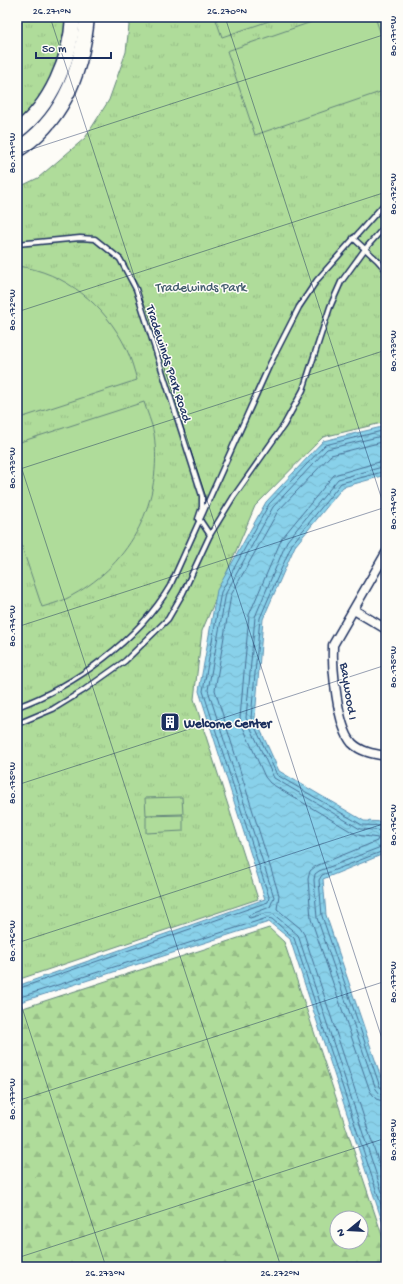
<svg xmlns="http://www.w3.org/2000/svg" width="403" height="1284" font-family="'Gochi Hand',sans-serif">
<defs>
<pattern id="grass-tufts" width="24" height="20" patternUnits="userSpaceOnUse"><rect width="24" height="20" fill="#afdc9a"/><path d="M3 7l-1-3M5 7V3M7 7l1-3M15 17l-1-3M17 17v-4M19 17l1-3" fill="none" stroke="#96bd87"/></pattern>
<pattern id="forest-firs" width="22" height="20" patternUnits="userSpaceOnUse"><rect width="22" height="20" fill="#afdc9a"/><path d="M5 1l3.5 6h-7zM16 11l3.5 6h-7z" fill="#96bd87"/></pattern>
<pattern id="water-waves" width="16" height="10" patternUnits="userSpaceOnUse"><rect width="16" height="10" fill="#89d1ea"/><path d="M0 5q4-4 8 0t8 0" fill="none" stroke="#76b4cb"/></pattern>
</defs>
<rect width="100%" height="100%" fill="#fdfcf7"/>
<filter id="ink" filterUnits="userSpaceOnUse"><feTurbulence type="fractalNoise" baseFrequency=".025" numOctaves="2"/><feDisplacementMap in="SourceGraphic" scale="8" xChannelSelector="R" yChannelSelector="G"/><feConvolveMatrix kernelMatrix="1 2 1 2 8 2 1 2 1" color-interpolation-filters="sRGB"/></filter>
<g filter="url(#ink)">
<g fill="url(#grass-tufts)" stroke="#65867c">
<polygon points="17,17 66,17 66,28 55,77 17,129"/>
<polygon points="130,17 386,17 386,422 323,437 255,506 202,631 194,699 258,899 17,980 17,188 38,178 85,138 109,100 126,52"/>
</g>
<path fill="url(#forest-firs)" stroke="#65867c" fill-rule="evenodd" d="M269,928L284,942L386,1247V1267H17V1010ZM337,1218H361V1242H337Z"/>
<g fill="#afdc9a" stroke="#65867c">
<polygon points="215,17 281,17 222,37"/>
<polygon points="326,17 375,17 386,49 386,90 255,135 227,51"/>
<path d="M17,266C65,272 105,305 126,348C131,358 134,370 137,380L17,419Z"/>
<path d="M144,402C147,412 152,423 154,434C163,500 132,563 73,595C64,601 52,604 42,607L17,532V443Z"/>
<polygon points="182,797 183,814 146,815 145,798"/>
<polygon points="183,815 183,831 146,833 146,816"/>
</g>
<polygon fill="url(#water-waves)" stroke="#5d90b2" points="386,426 386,475 343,487 295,546 263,619 255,718 279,771 364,821 386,822 386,853 323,879 326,915 386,1092 386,1233 290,939 269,922 17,1003 17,986 265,899 199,691 217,590 266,502 323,441"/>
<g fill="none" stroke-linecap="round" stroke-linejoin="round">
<g stroke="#477096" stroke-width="1">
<polyline points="386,435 327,449 273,507 226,593 208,690 274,897 270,907 249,915 248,917 250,918 266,913 272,913 298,935 386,1204"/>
<polyline points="386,441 331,455 278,511 231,595 215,690 279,895 277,909 300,928 304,934 386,1185"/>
<polyline points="386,460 334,475 282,538 249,615 240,718 242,725 265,777 270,783 357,835 378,838 377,841 316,866 310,871 308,879 311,919 370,1091 376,1099 386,1102"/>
<polyline points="386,466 338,479 287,541 255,617 246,718 274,778 360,829 386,831"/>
<polyline points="386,471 341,483 292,544 260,618 251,718 277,775 362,825 386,826"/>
<polyline points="386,845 319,871 315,874 314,880 317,918 376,1089 380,1094 386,1096"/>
<polyline points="386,850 322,875 319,880 322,916 380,1087 386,1091"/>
<polyline points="17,989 268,902 269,897 203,691 221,592 269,504 325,445 386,430"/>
<polyline points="17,998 267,918 272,919 294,938 386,1220"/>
</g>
<g stroke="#1b2f5e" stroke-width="7">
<g id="service">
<polyline points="353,238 377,260 386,270"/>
<polyline points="17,244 80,238 95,239 120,259 136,289 202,496 202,507 198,519"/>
<polyline points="200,520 210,535"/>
<path d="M17,707C75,686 139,639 170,586L270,364L299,307L317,280L386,202"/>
<polyline points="17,724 53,709 84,690 125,661 168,619 183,593 210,535 234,496 284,425 303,390 330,307 341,282 365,249 386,225"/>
</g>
</g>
<g stroke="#1b2f5e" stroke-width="11">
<g id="minor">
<path d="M386,553L333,645C332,667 337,726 352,743C361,752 374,754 386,756"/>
<polyline points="354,610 386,629"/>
</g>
</g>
<g stroke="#1b2f5e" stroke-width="17">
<g id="motorway">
<path d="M17,131C51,106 71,58 73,17"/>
<path d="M17,150C64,120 82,71 87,17"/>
</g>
</g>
<use href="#service" stroke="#fdfcf7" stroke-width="4"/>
<use href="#minor" stroke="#fdfcf7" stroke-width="8"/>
<use href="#motorway" stroke="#fdfcf7" stroke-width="14"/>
</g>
</g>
<path fill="none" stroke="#1b2f5e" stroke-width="1" stroke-opacity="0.45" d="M50,17L386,1051M225,17L386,512M17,154L386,34M17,312L386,192M17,454L281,1267M17,470L386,350M17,627L386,507M17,785L386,665M17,943L386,823M17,992L106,1267M17,1101L386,981M17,1258L386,1138"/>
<defs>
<g id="building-square" transform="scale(1)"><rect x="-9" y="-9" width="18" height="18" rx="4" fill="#1b2f5e" stroke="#fdfcf7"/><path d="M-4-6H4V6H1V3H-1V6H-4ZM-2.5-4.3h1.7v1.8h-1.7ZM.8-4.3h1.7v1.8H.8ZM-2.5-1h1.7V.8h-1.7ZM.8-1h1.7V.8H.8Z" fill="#fff"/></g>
</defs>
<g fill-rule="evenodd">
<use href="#building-square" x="170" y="722"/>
</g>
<g text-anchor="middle" stroke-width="3" stroke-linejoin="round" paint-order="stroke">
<g font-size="13" fill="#405a6d" stroke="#fdfcf7">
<text x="201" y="291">Tradewinds Park</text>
</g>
<g font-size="13" fill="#1b2f5e" stroke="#fdfcf7">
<text transform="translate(170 363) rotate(72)" y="5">Tradewinds Park Road</text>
<text transform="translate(350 691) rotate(81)" y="5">Baywood I</text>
</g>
<g font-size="13" font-weight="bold" fill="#1b2f5e" stroke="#fdfcf7" text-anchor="start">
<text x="184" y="727">Welcome Center</text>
</g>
</g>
<rect width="403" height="1284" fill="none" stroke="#fdfcf7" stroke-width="44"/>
<g transform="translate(349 1230) rotate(252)"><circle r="19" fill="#fdfcf7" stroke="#a3aaba"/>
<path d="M0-3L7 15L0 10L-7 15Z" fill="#1b2f5e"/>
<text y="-6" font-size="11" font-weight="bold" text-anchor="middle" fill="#1b2f5e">N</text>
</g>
<path d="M36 52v6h75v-6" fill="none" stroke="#1b2f5e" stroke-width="2"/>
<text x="42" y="52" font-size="12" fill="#1b2f5e" stroke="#fdfcf7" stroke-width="3" paint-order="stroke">50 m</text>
<rect x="22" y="22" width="359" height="1240" fill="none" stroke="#1b2f5e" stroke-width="1.5"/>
<g font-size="10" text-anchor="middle" fill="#1b2f5e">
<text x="52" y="14">26.271°N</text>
<text x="227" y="14">26.270°N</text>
<text transform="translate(392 36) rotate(-90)" y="4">80.171°W</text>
<text transform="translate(11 153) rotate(-90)" y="4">80.171°W</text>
<text transform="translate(392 194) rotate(-90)" y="4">80.172°W</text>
<text transform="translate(11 310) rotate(-90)" y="4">80.172°W</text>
<text transform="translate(392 351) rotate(-90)" y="4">80.173°W</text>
<text transform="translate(11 468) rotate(-90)" y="4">80.173°W</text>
<text transform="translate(392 509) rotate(-90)" y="4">80.174°W</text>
<text transform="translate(11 626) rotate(-90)" y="4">80.174°W</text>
<text transform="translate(392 667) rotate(-90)" y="4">80.175°W</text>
<text transform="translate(11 783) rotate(-90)" y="4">80.175°W</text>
<text transform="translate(392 825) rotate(-90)" y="4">80.176°W</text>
<text transform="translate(11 941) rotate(-90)" y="4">80.176°W</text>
<text transform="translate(392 982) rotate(-90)" y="4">80.177°W</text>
<text transform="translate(11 1099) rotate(-90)" y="4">80.177°W</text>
<text transform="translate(392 1140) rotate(-90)" y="4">80.178°W</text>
<text x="105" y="1276">26.273°N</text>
<text x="280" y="1276">26.272°N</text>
</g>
</svg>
